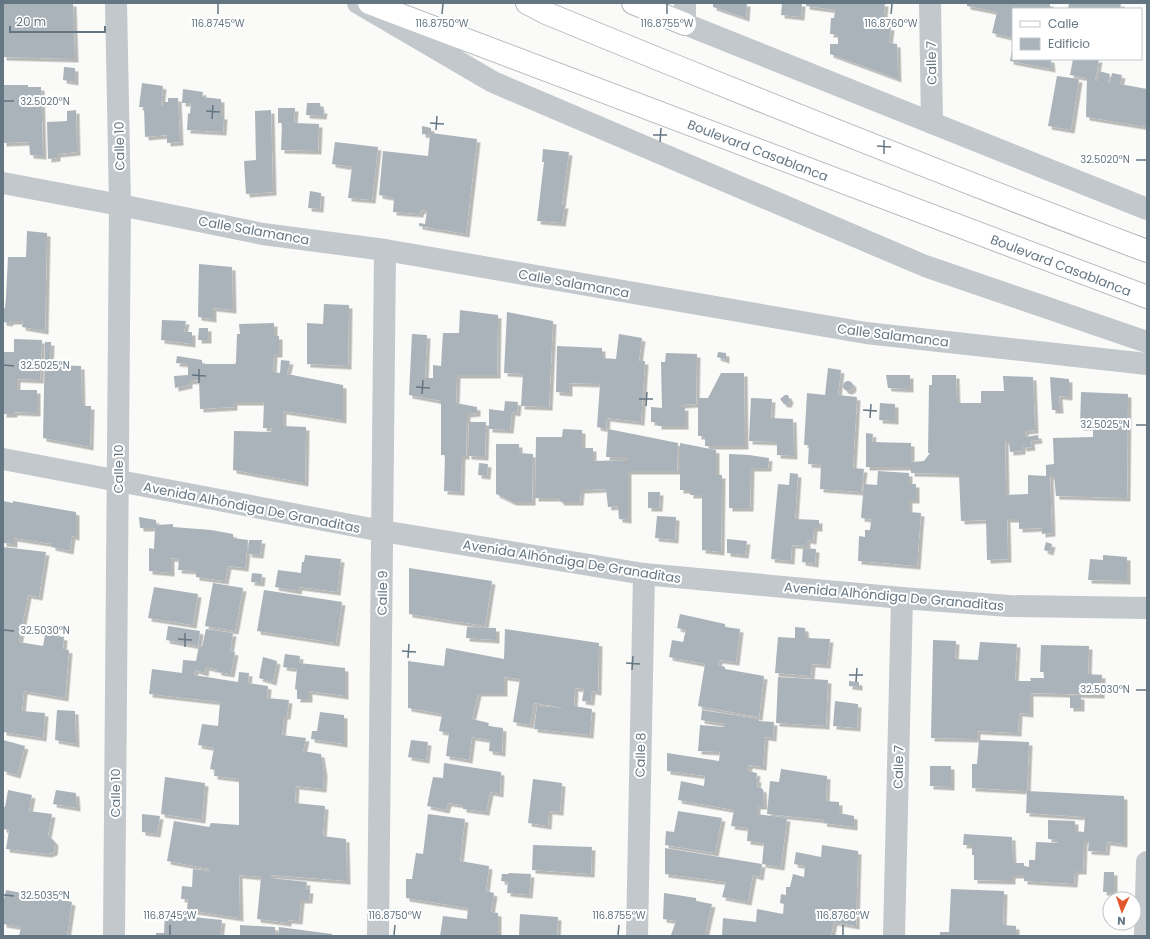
<svg xmlns="http://www.w3.org/2000/svg" width="1150" height="939" font-family="Poppins,sans-serif">
<defs>
<filter id="shadow"><feDropShadow dx="3.5" dy="3.5" stdDeviation="0" flood-color="#0004"/></filter>
</defs>
<rect width="100%" height="100%" fill="#fafaf8"/>
<g fill="#aab3b9" filter="url(#shadow)">
<polygon points="3,3 73,3 75,59 3,57"/>
<polygon points="713,3 747,3 746,18 713,7"/>
<polygon points="782,3 802,3 801,17 781,15"/>
<polygon points="806,3 885,3 883,26 891,27 889,43 897,44 898,79 830,54 830,44 838,44 838,34 830,34 831,18 834,18 835,10 806,6"/>
<polygon points="967,3 1050,3 1050,9 1013,9 1013,38 992,33 997,12 967,6"/>
<polygon points="1069,3 1121,3 1120,9 1068,9"/>
<polygon points="1012,50 1013,59 1051,59 1052,69 1010,61"/>
<polygon points="1073,59 1099,59 1095,80 1097,81 1099,71 1110,74 1108,82 1110,83 1112,73 1122,75 1120,84 1147,89 1147,127 1086,117 1087,78 1070,75"/>
<polygon points="64,67 75,68 75,82 63,80"/>
<polygon points="1057,76 1079,79 1071,130 1048,126"/>
<polygon points="142,83 163,86 161,106 164,105 164,102 168,102 168,98 178,98 180,142 167,143 167,135 145,137 144,107 139,107"/>
<polygon points="3,85 28,85 28,87 41,87 43,156 30,155 29,142 3,143"/>
<polygon points="183,89 203,92 202,97 221,99 221,116 224,116 223,132 187,130 188,113 190,114 191,103 182,103"/>
<polygon points="307,103 320,103 321,110 324,110 323,116 306,115"/>
<polygon points="278,108 295,108 294,123 319,124 318,151 281,150 282,123 278,123"/>
<polygon points="76,110 77,152 57,154 57,158 48,159 47,122 67,121 67,111"/>
<polygon points="271,110 273,192 246,194 244,161 256,160 255,111"/>
<polygon points="422,126 431,128 431,133 477,139 466,234 419,226 419,223 425,224 427,211 421,210 420,214 393,212 394,198 379,195 383,151 428,156 430,135 422,134"/>
<polygon points="335,142 378,147 372,200 348,198 352,167 332,164"/>
<polygon points="543,149 569,152 562,205 565,205 562,223 537,221 544,162 542,162"/>
<polygon points="310,191 321,193 320,209 308,208"/>
<polygon points="27,231 47,233 45,331 22,327 23,321 10,321 9,323 3,322 3,308 5,308 6,297 8,257 26,257"/>
<polygon points="199,264 232,267 233,310 213,308 213,319 198,317"/>
<polygon points="324,304 349,305 348,366 307,364 307,323 323,324"/>
<polygon points="460,310 498,315 497,375 457,375 456,403 477,407 477,413 467,414 466,456 462,456 461,492 444,491 445,455 441,455 441,401 409,395 412,334 427,335 425,378 433,378 433,365 441,366 443,333 459,333"/>
<polygon points="507,312 553,321 549,407 521,406 523,374 504,373"/>
<polygon points="162,320 186,321 184,332 192,332 192,344 161,340"/>
<polygon points="274,323 274,336 279,336 279,354 274,354 273,372 280,373 281,360 290,361 287,374 343,385 343,420 283,411 283,426 306,427 305,483 233,470 234,431 271,432 272,428 263,428 264,402 234,402 234,407 200,409 199,380 189,381 189,385 175,388 174,376 188,375 188,364 176,363 177,356 202,360 202,364 235,364 236,362 237,334 240,334 239,324"/>
<polygon points="199,328 208,328 208,340 198,340"/>
<polygon points="619,334 642,338 639,361 645,361 641,422 607,418 606,429 597,427 600,384 569,383 569,393 556,392 557,346 602,348 602,358 616,359"/>
<polygon points="14,339 42,340 40,380 17,379 17,390 37,390 37,413 14,412 14,414 3,414 3,352 14,352"/>
<polygon points="45,342 51,342 50,365 81,366 82,406 91,406 90,447 43,438"/>
<polygon points="718,352 726,353 726,360 717,357"/>
<polygon points="666,353 697,354 696,404 679,405 679,407 685,407 685,426 658,426 658,422 651,422 651,407 662,408 661,362 665,362"/>
<polygon points="828,368 841,370 838,395 857,397 853,468 864,469 861,492 820,489 821,465 808,464 809,445 804,445 807,393 825,395"/>
<polygon points="721,373 744,373 745,446 705,446 705,436 698,436 698,398 708,398"/>
<polygon points="886,375 910,375 910,389 888,388"/>
<polygon points="932,375 956,375 957,403 981,403 981,391 1004,391 1003,376 1033,377 1035,430 1025,431 1026,437 1038,435 1039,440 1031,441 1032,447 1023,448 1022,443 1022,451 1010,452 1009,441 1005,441 1006,495 1028,494 1028,475 1046,476 1046,465 1054,464 1053,438 1093,437 1093,427 1080,427 1081,392 1128,394 1127,498 1056,496 1054,476 1050,476 1052,533 1042,534 1042,528 1019,529 1019,519 1007,519 1008,559 987,560 986,520 961,521 959,474 911,473 911,467 866,467 866,433 873,434 872,442 911,443 911,462 924,461 930,453 928,453 929,385 932,385"/>
<polygon points="1050,377 1069,379 1069,397 1059,396 1060,410 1052,410"/>
<circle cx="848" cy="386" r="5"/>
<polygon points="785,395 788,395 790,400 788,404 784,404 780,399"/>
<polygon points="751,398 772,399 771,418 793,419 794,456 777,455 777,442 749,441"/>
<polygon points="505,401 518,402 517,413 512,412 510,430 489,429 489,409 504,411"/>
<polygon points="880,403 895,404 895,421 879,420"/>
<polygon points="469,422 486,422 485,457 468,456"/>
<polygon points="563,429 582,430 582,448 593,448 593,461 628,460 628,457 606,457 608,429 678,443 677,471 628,471 628,520 619,519 618,506 608,507 606,489 581,490 580,502 561,502 558,498 535,498 536,437 562,437"/>
<polygon points="680,443 716,450 716,475 722,475 721,552 702,550 702,495 690,495 690,490 680,490"/>
<polygon points="496,444 519,444 519,453 533,454 532,502 513,502 496,494"/>
<polygon points="729,454 749,455 769,458 768,468 751,468 750,508 729,508"/>
<polygon points="479,463 488,464 487,476 478,475"/>
<polygon points="878,471 909,473 909,484 916,484 916,500 909,500 909,512 921,513 917,566 858,561 859,536 865,537 865,530 870,530 871,521 875,521 875,520 861,518 864,484 877,485"/>
<polygon points="790,473 798,474 795,519 819,520 819,528 814,528 813,541 807,540 807,546 792,545 791,561 771,559 778,484 789,485"/>
<polygon points="648,492 660,492 659,508 648,508"/>
<polygon points="3,501 13,503 13,501 76,512 76,537 72,536 70,551 52,547 52,544 14,538 14,544 3,543"/>
<polygon points="657,516 676,517 675,540 655,538"/>
<polygon points="139,517 156,520 156,525 173,524 173,527 211,530 233,534 233,538 248,540 245,568 228,566 225,581 196,577 196,571 178,570 179,559 171,558 171,573 149,571 149,548 154,549 155,528 140,528"/>
<polygon points="727,539 747,541 745,555 727,553"/>
<polygon points="249,540 262,540 260,555 248,554"/>
<polygon points="1046,542 1052,544 1050,552 1044,550"/>
<polygon points="3,547 46,552 39,597 28,595 19,642 43,646 46,630 56,632 56,636 64,637 63,649 69,650 65,698 24,691 22,711 45,713 43,738 3,732"/>
<polygon points="803,548 816,549 815,564 802,562"/>
<polygon points="305,555 341,559 337,592 299,587 298,591 275,587 278,570 301,573 302,562 304,562"/>
<polygon points="1103,555 1127,557 1127,581 1088,580 1090,559 1103,560"/>
<polygon points="409,568 492,581 485,626 409,614"/>
<polygon points="252,573 262,574 261,583 251,582"/>
<polygon points="213,583 243,588 235,631 205,626"/>
<polygon points="154,587 198,594 193,625 148,618"/>
<polygon points="264,590 342,602 336,643 257,631"/>
<polygon points="680,614 725,624 725,627 740,629 736,662 719,660 718,665 725,667 725,669 764,676 759,717 698,706 705,664 669,657 672,640 683,642 686,630 677,628"/>
<polygon points="168,626 200,631 198,646 166,640"/>
<polygon points="467,627 496,628 496,640 466,638"/>
<polygon points="795,627 805,628 806,638 830,639 827,665 812,664 811,676 775,673 778,637 795,638"/>
<polygon points="206,629 233,633 230,651 235,652 231,674 218,672 218,670 206,667 205,673 195,670 194,675 238,682 239,672 249,673 248,683 268,686 267,698 289,700 287,716 284,716 282,735 306,738 303,751 321,754 324,773 323,789 296,786 295,803 325,806 323,836 346,839 347,881 271,875 271,878 307,882 306,890 310,890 309,900 301,900 299,921 288,920 288,923 257,919 261,877 239,875 240,918 187,910 188,899 181,899 182,886 192,887 193,869 210,871 210,869 167,861 174,821 209,827 211,823 239,825 239,779 214,776 215,770 210,769 214,748 198,745 202,724 218,726 220,702 149,694 152,669 182,673 183,660 196,661 199,646 202,647"/>
<polygon points="505,629 599,643 598,692 592,691 591,702 582,701 584,689 575,688 574,706 592,709 590,735 534,729 537,706 565,708 534,703 530,725 513,722 520,679 504,677 504,693 478,693 472,719 489,723 488,726 503,728 502,753 489,751 490,740 472,737 469,760 446,756 449,733 439,731 442,714 408,708 408,661 444,666 446,648 504,659"/>
<polygon points="933,640 956,641 955,659 978,660 980,642 1017,644 1015,681 1031,681 1030,678 1044,678 1044,672 1040,672 1041,645 1089,646 1088,674 1102,675 1101,695 1030,693 1030,714 1019,713 1018,733 977,731 977,739 931,738"/>
<polygon points="285,654 300,656 299,663 345,668 345,696 309,691 309,699 297,699 297,690 295,689 297,669 283,667"/>
<polygon points="263,657 277,661 273,682 259,678"/>
<polygon points="778,677 828,680 826,726 776,723"/>
<polygon points="849,681 859,682 859,687 849,686"/>
<rect x="1070" y="696" width="11" height="12"/>
<polygon points="835,701 858,704 857,728 833,726"/>
<polygon points="57,710 75,711 76,744 55,740"/>
<polygon points="702,710 759,719 759,721 774,722 773,738 765,737 763,767 749,765 748,771 757,773 756,779 758,779 757,787 763,789 764,806 757,806 757,814 787,818 781,867 762,864 764,843 747,841 748,828 731,826 734,810 678,800 681,781 704,786 705,776 667,771 667,753 719,761 720,752 698,751 700,725 724,727 725,724 701,720"/>
<polygon points="320,712 344,715 344,744 311,739 312,731 317,731"/>
<polygon points="3,740 25,746 17,775 3,771"/>
<polygon points="411,740 428,742 426,760 408,757"/>
<polygon points="979,740 1029,742 1027,791 972,788 972,764 977,764"/>
<polygon points="444,763 501,772 500,794 490,792 486,812 463,809 463,805 448,803 446,810 427,806 433,777 443,778"/>
<polygon points="930,766 951,766 951,787 930,786"/>
<polygon points="781,769 827,776 826,801 839,802 839,813 854,816 854,827 823,823 824,820 767,814 770,781 779,782"/>
<polygon points="165,777 205,783 202,820 161,814"/>
<polygon points="533,779 562,783 560,812 549,811 548,826 528,823"/>
<polygon points="8,790 32,795 29,811 52,814 48,835 55,842 54,852 48,854 6,849 9,830 3,829 3,810 4,807 5,807"/>
<polygon points="56,790 76,793 77,808 53,804"/>
<polygon points="1027,791 1124,796 1124,844 1107,842 1106,852 1088,851 1089,841 1084,841 1083,871 1075,871 1074,884 1024,881 1024,875 1012,875 1012,881 974,880 974,855 972,855 972,845 963,845 964,834 1012,837 1013,863 1024,863 1024,866 1029,867 1029,860 1035,860 1036,842 1058,843 1058,840 1048,839 1048,820 1075,821 1075,831 1084,832 1085,817 1026,813"/>
<polygon points="678,811 722,818 715,853 665,845 666,831 674,832"/>
<polygon points="142,814 160,816 157,834 142,832"/>
<polygon points="428,814 465,819 460,861 489,866 486,891 494,893 491,912 498,913 498,936 480,935 480,936 440,936 443,916 467,919 468,908 406,898 406,879 412,879 416,853 423,854"/>
<polygon points="533,845 592,847 591,874 532,870"/>
<polygon points="822,845 858,851 856,926 834,922 831,936 733,936 722,935 723,918 756,922 757,909 783,914 784,904 780,903 781,894 786,895 786,887 790,887 793,874 804,877 805,866 794,864 796,852 821,857"/>
<polygon points="665,848 762,864 760,877 753,875 748,902 722,897 726,882 665,874"/>
<polygon points="1104,872 1114,872 1114,892 1103,892"/>
<polygon points="509,873 531,874 529,895 507,893 508,882 501,881 502,874 508,874"/>
<polygon points="951,889 1004,891 1003,925 1016,926 1016,936 940,936 940,932 949,932"/>
<polygon points="6,890 22,893 22,890 57,896 57,899 72,902 67,936 19,936 21,927 3,924 3,904"/>
<polygon points="664,893 696,898 696,901 712,904 708,921 705,936 671,935 676,921 663,919"/>
<polygon points="165,914 222,920 220,936 156,936 156,933 164,933"/>
<polygon points="520,914 558,917 557,936 519,936"/>
<polygon points="240,925 275,927 275,936 240,936"/>
<polygon points="279,927 332,934 332,936 278,936"/>
</g>
<g fill="none" stroke-linecap="round" stroke-linejoin="round">
<g stroke="#b5babe" stroke-width="24">
<g id="major">
<polyline points="369,3 1147,297"/>
<path d="M527,3L546,13C745,95 945,175 1147,251"/>
<polyline points="633,3 685,24"/>
</g>
</g>
<g stroke="#c3c8cc" stroke-width="22">
<polyline points="358,3 493,82 925,266 1147,342"/>
<polyline points="685,3 685,24 1147,209"/>
<polyline points="930,3 932,123"/>
<polyline points="3,183 120,205 263,234 385,250 866,333 1147,364"/>
<polyline points="3,459 382,531 644,574 902,598 1009,606 1147,608"/>
<polyline points="114,936 120,205 116,3"/>
<polyline points="378,936 385,250"/>
<polyline points="637,936 644,574"/>
<polyline points="894,936 902,598"/>
<polyline points="1145,936 1147,862"/>
</g>
<use href="#major" stroke="#fff" stroke-width="22"/>
</g>
<path fill="none" stroke="#657683" stroke-width="1.5" d="M218,14V4M442,14L443,4M667,14V4M891,14L892,4M4,101H14M206,111L220,112M212,119L213,105M430,123L444,124M436,130L437,116M653,135H667M660,142L661,128M877,146L891,147M884,154V140M1136,160H1146M4,365L14,366M192,375L206,376M199,383V369M416,387L430,388M422,394L423,380M639,399H653M646,406L647,392M863,410L877,411M870,418L871,404M1136,425H1146M4,630L14,631M178,639L192,640M185,647V633M402,651L416,652M408,658L409,644M626,663L640,664M632,670L633,656M849,675H863M856,682L857,668M1136,690H1146M4,895L14,896M170,935V925M394,935L395,925M618,935L619,925M843,935V925"/>
<g text-anchor="middle" stroke-width="4" stroke-linejoin="round" paint-order="stroke">
<g font-size="13" fill="#657683" stroke="#fff">
<text transform="translate(931 63) rotate(-91)" y="5">Calle 7</text>
<text transform="translate(119 146) rotate(-91)" y="5">Calle 10</text>
<text transform="translate(758 150) rotate(21)" y="5">Boulevard Casablanca</text>
<text transform="translate(254 230) rotate(10)" y="5">Calle Salamanca</text>
<text transform="translate(1061 265) rotate(21)" y="5">Boulevard Casablanca</text>
<text transform="translate(574 283) rotate(10)" y="5">Calle Salamanca</text>
<text transform="translate(893 335) rotate(7)" y="5">Calle Salamanca</text>
<text transform="translate(118 469) rotate(-90)" y="5">Calle 10</text>
<text transform="translate(252 507) rotate(11)" y="5">Avenida Alhóndiga De Granaditas</text>
<text transform="translate(572 561) rotate(9)" y="5">Avenida Alhóndiga De Granaditas</text>
<text transform="translate(382 593) rotate(-89)" y="5">Calle 9</text>
<text transform="translate(894 596) rotate(5)" y="5">Avenida Alhóndiga De Granaditas</text>
<text transform="translate(640 755) rotate(-89)" y="5">Calle 8</text>
<text transform="translate(898 767) rotate(-89)" y="5">Calle 7</text>
<text transform="translate(115 793) rotate(-90)" y="5">Calle 10</text>
</g>
</g>
<g font-size="10" text-anchor="middle" fill="#657683" stroke="#fff" stroke-width="4" stroke-linejoin="round" paint-order="stroke">
<text x="218" y="27">116.8745°W</text>
<text x="442" y="27">116.8750°W</text>
<text x="667" y="27">116.8755°W</text>
<text x="891" y="27">116.8760°W</text>
<text x="45" y="105">32.5020°N</text>
<text x="1105" y="163">32.5020°N</text>
<text x="45" y="369">32.5025°N</text>
<text x="1105" y="428">32.5025°N</text>
<text x="45" y="634">32.5030°N</text>
<text x="1105" y="693">32.5030°N</text>
<text x="45" y="899">32.5035°N</text>
<text x="170" y="919">116.8745°W</text>
<text x="395" y="919">116.8750°W</text>
<text x="619" y="919">116.8755°W</text>
<text x="843" y="919">116.8760°W</text>
</g>
<rect width="1150" height="939" fill="none" stroke="#657683" stroke-width="8"/>
<rect x="1012" y="8" width="130" height="52" fill="#ffffff" stroke="#c1c8cd"/>
<rect x="1020" y="21" width="20" height="6" fill="#ffffff" stroke="#c1c8cd"/>
<text x="1048" y="28" font-size="12" fill="#657683">Calle</text>
<rect x="1020" y="38" width="20" height="12" fill="#aab3b9" stroke="#c1c8cd"/>
<text x="1048" y="48" font-size="12" fill="#657683">Edificio</text>
<g transform="translate(1122 911) rotate(183)"><circle r="19" fill="#ffffff" stroke="#c1c8cd"/>
<path d="M0-3L7 15L0 10L-7 15Z" fill="#e4572e"/>
<text y="-6" font-size="11" font-weight="bold" text-anchor="middle" fill="#657683">N</text>
</g>
<path d="M10 26v6h95v-6" fill="none" stroke="#657683" stroke-width="2"/>
<text x="16" y="26" font-size="12" fill="#657683" stroke="#ffffff" stroke-width="3" paint-order="stroke">20 m</text>
</svg>
